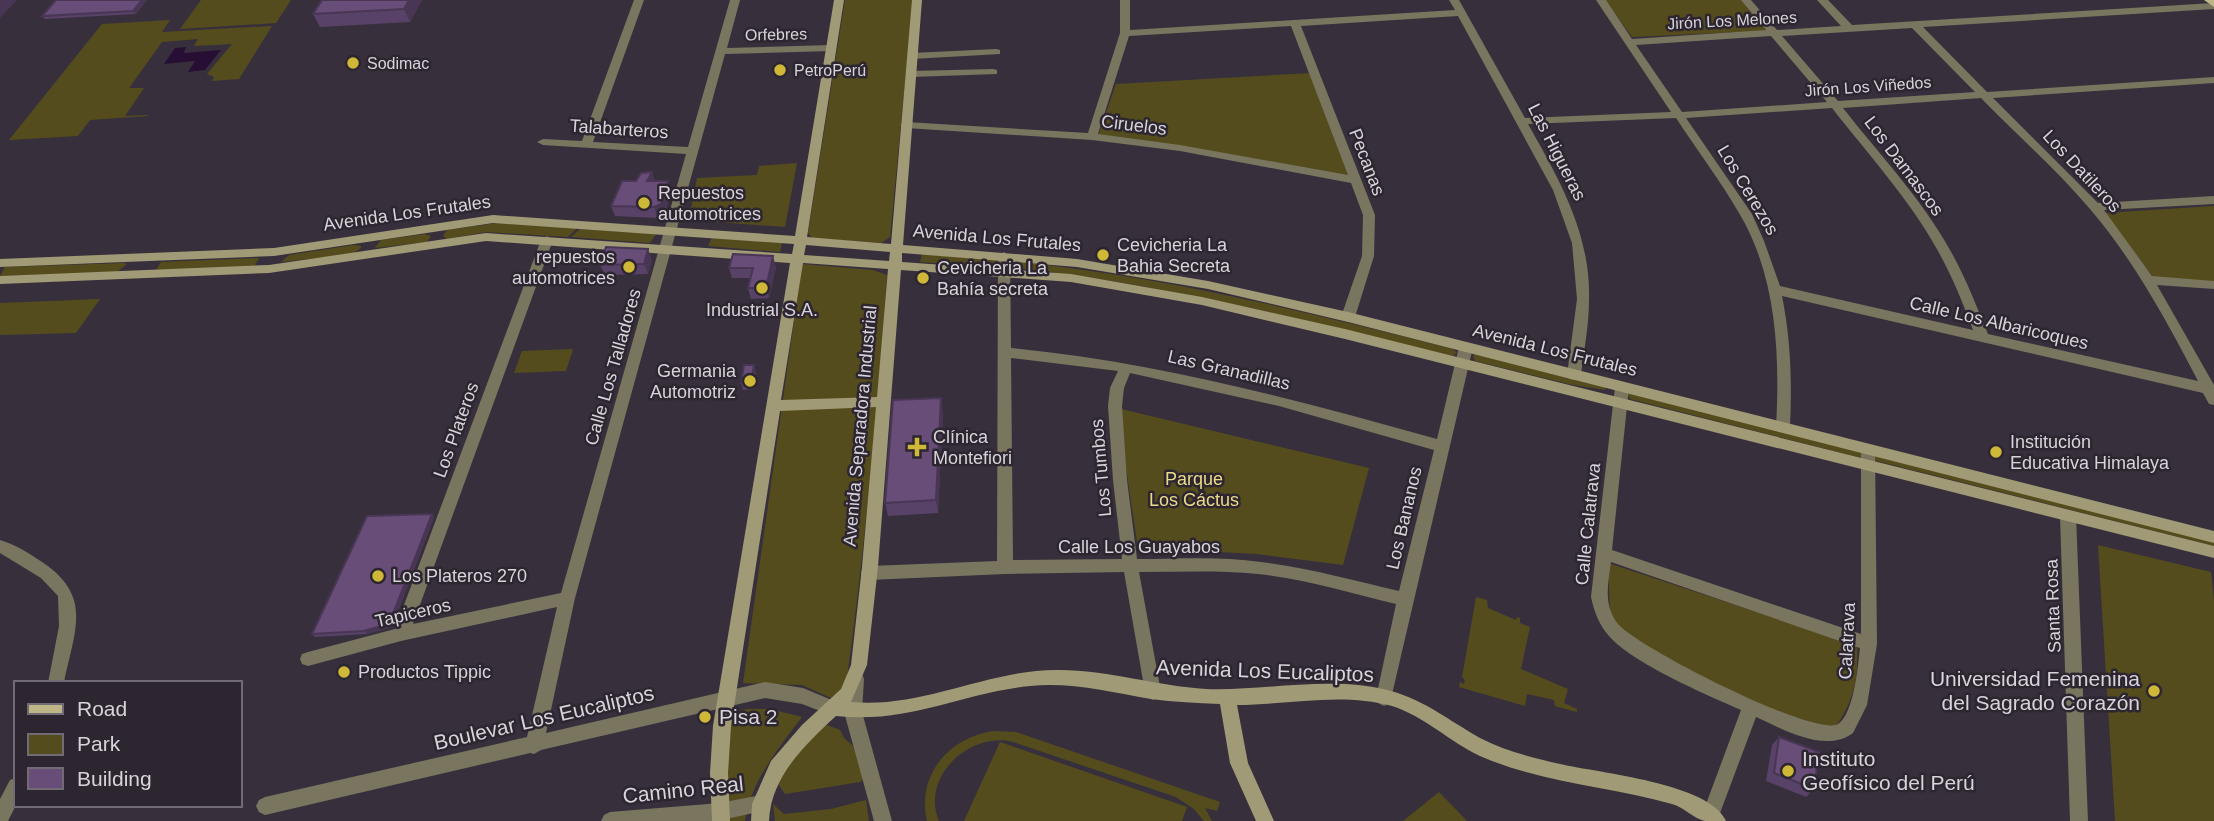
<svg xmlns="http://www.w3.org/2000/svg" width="2214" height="821" font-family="Arial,sans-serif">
<rect width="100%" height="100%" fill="#37303c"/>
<g fill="#554c1d">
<polygon points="201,0 291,0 276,23 180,29"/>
<polygon points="845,0 913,0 890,237 881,243 812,238 808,233"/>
<polygon points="1605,0 1742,0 1765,29 1763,31 1632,37"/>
<polygon points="170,20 162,32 272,26 239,79 212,81 214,77 207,74 232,44 194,46 198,39 162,42 129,88 144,88 125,116 148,115 147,116 90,120 78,136 9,140 102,24"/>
<polygon points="1312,73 1351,177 1098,136 1116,84"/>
<polygon points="797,163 785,227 689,220 697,178 757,175 759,166"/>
<polygon points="2214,206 2214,282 2154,278 2104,213"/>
<polygon points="497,223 577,228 568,237 486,232 447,239 443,236 447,230"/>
<polygon points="580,229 656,234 650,243 571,237"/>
<polygon points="425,234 431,236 427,242 375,248 381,240"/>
<polygon points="712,238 782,243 780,252 708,246"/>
<polygon points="354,245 361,246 361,248 352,254 281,262 289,255"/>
<polygon points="922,254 997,260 997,267 920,262"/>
<polygon points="259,258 254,267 156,270 161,262"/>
<path d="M1011,261C1161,276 1307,312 1453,349L1457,353L1453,356C1306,321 1160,283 1010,267Z"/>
<polygon points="124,263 127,264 117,272 0,276 5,267"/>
<path d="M802,264L873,270L887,275C877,412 865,549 846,685L831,698L802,685L743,683Z"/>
<polygon points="100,299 76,333 0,335 0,303"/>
<polygon points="573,349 566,371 514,373 522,351"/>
<polygon points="1475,354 1606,386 1605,390 1573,385 1475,361 1473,356"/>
<polygon points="1630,391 1863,452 1861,458 1630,399 1627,394"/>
<polygon points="1117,408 1369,468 1343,565 1257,554 1138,548"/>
<polygon points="1874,453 2214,539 2214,546 1873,460"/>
<polygon points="2098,545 2211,572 2214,601 2214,821 2115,821"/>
<path d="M1608,563L1857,645C1859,675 1854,701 1836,726L1801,723L1727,691L1621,634L1610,612Z"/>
<polygon points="1476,597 1487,600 1488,608 1516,620 1517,617 1520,618 1520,623 1530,627 1521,669 1568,689 1564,703 1577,709 1577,712 1555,706 1554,700 1527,694 1525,706 1459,687 1460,682 1464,684 1465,680 1462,677"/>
<path d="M747,709H770L802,717C779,747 750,783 745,821H727L728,715Z"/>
<polygon points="827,725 840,730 844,738 853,746 866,776 860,782 785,794 776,781 816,732"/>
<path d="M995,731L1016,732L1220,802L1217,811L1205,808L1212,821H1204L1194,809L1176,797L1013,742C970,731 920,777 939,821H927C916,775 950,736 995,731Z"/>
<polygon points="1000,742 1187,807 1182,821 964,821"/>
<polygon points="1439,792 1467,821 1403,821"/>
<polygon points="866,800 869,821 775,821 773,804 784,814 831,809"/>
</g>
<polygon fill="#260e34" points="186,47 184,53 221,50 205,70 188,72 195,61 164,64 175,48"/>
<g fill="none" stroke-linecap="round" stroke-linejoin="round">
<g fill="#79755f" fill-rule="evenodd">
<polygon points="634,0 644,0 593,142 688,147 730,0 740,0 727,48 831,45 836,48 831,51 725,54 575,598 546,733 765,682 803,688 839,703 841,708 839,713 833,716 802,704 765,698 541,750 534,754 530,753 265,815 259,812 256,806 259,800 265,797 527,737 557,607 401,641 308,666 302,664 300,659 302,654 308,652 395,629 541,240 547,236 553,240 413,624 561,593 686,154 543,145 537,142 543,139 582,141"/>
<path d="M1120,0H1130V30L1455,10L1449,0H1459L1525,118L1671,112L1596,0H1606L1632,39L1766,30L1741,0H1751L1777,30L1841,26L1817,0H1828L1852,25L2214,3V9L1923,27L1987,92L2214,77V83L1993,98L2098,203L2214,196V204L2104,210L2152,276L2214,281V289L2157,285L2214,385V405L2209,404L2203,393L1782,296C1791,340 1792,383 1790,428L1788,432H1778L1776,428C1780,356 1777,276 1739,213C1720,180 1697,150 1676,118L1528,124C1559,179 1591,234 1589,300C1589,325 1584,350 1581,375L1574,380L1569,379L1567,375L1577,299L1572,243L1553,190L1458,16L1301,26L1375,215L1374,256L1355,317L1348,322L1341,317L1362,256L1363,215L1351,183L1180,151L1092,140L906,128L900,125L906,122L1088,133L1120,33ZM1291,26L1348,175L1180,145L1098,134L1129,36ZM1912,28L1975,92L1838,101L1782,36ZM1771,36L1827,102L1682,112L1636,45ZM1981,98C2017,135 2057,170 2090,209C2133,259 2168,323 2198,381L1988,334C1976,305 1965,276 1950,250C1921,198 1879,154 1843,108ZM1832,108C1868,154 1910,200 1938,251C1952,276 1963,303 1973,330L1780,286L1764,241L1752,214L1686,118Z"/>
<polygon points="996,49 1000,50 1000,54 912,59 907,56 912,53"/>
<polygon points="993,69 997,70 997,74 911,77 906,74 911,71"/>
<path d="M1004,252L1010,256L1011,348C1157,362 1296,400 1437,439L1459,347L1461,344H1471L1473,347L1390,703L1384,706L1378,703L1376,698L1396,604C1351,593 1305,579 1258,574C1219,570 1179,572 1139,572L1161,692L1159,697L1153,700L1147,697L1145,692L1124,572L1005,574L869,580L863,578L861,573L863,568L869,566L997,561L998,256ZM1011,358L1118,371L1110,388L1108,406L1113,480L1122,559L1013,560ZM1130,373L1279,406L1434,450L1399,591C1353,580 1308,568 1261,562C1220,556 1178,559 1137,559L1127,480L1122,406L1124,388Z"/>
<path d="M1622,382L1629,387L1612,550L1861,634V449L1863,445H1873L1875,449L1877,644L1867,705L1853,733C1825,754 1783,729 1756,717L1717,821H1705L1702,815L1741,710C1707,695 1632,663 1609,636C1599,625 1594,611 1591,597L1615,387ZM1611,562L1860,648C1858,665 1854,714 1838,724C1815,738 1637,647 1618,624C1603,605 1608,584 1611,562Z"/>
<polygon points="2068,510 2073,512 2076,516 2088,821 2070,821 2060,516 2063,512"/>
<path d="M0,540C14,544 27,552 39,560C94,595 75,629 64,683H48L59,626L58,596L41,578L0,553Z"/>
<polygon points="856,671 862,674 864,679 862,712 892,821 874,821 844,712 850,674"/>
<polygon points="16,778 16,805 8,821 0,821 0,799 10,780"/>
<polygon points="761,795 767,798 770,804 767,810 717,821 601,821 604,815 610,812 720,803"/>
</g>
<path fill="#a19a76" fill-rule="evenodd" d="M834,0H844L807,237L891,244L912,0H922L903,245L1077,259L1208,281L1348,312L2214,531V543L1348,322L1208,289L1077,267L902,253V262L1071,274L1202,297L1345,329L2214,546V558L1345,339L1202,305L1071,282L901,270L878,567L867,665L851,702C922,709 989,669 1059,670C1108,670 1157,686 1206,689C1267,691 1332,675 1391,691C1424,700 1450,721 1480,738C1505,751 1533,758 1560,764C1598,773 1710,783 1726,821C1719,821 1711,821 1705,821C1694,819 1684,807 1672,804C1608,786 1542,783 1480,756C1450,742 1424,716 1392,706C1341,692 1288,705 1237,705L1248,763L1274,821H1256L1230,763L1220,704C1197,703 1174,702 1151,699C1110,692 1071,682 1030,686C960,693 910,724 836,716C805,745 771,776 769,821H751L752,804L771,761L802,725L841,689L851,665L862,567L876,407L780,411L731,726L728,773L730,821H712L710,773L713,726L790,263L486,241L269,273L0,284V276L269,265L486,233L792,254L794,244L493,223L274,256L0,267V259L274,248L493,215L795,236ZM806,245L890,252L889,261L804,255ZM803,263L888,269L877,397L781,400Z"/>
<polygon fill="#bfb688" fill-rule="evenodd" points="2204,0 2214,0 2214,7"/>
</g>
<g fill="#594267">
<polygon points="147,0 136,14 45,19 42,16"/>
<polygon points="422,0 410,22 320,27 313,14"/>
<polygon points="655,181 671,191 665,214 658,218 615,216 611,206"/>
<polygon points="652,260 648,274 605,275 600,265"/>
<polygon points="776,267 769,298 751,299 748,288 750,278 732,278 729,268"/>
<polygon points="756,371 753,389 743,390 741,383"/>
<polygon points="943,411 938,513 888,516 885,503"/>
<polygon points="432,514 434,517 392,627 367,634 315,637 312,634"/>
<polygon points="1779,737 1814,789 1806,797 1766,781 1772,745"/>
</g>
<g fill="#483654">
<polygon points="0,0 17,0 0,18"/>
<polygon points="142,0 147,0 136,14 133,11"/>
<polygon points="409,0 422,0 410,22 404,9"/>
<polygon points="652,172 656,183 647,181"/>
<polygon points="668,181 671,191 665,214 658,218 654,207"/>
<polygon points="648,249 652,260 648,274 644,264"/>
<polygon points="773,256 776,267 769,298 766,288"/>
<polygon points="754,365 756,371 753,389 751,383"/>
<polygon points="941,398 943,411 938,513 936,500"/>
<polygon points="432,514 434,517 392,627 367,634 364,631"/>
</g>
<g fill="#674d78" stroke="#483654" stroke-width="2">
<polygon points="56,0 142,0 133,11 42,16"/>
<polygon points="322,0 409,0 404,9 313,14"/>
<polygon points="652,172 647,181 668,181 661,204 654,207 611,206 622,181 636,181 641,173"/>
<polygon points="606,247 648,249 644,264 600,265"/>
<polygon points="733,254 773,256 766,288 748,288 753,268 729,268"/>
<polygon points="744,365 754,365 751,383 741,383"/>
<polygon points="941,398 936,500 885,503 893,400"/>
<polygon points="432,514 389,624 364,631 312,634 367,516"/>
<polygon points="1779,737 1819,752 1814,789 1774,773"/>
</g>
<g fill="#cfb837" stroke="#2d2631" stroke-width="2.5">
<circle cx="353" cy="63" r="7"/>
<circle cx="780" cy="70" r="7"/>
<circle cx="644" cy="203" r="7"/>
<circle cx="1103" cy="255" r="7"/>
<circle cx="629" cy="267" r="7"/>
<circle cx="923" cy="278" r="7"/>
<circle cx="762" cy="288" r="7"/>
<circle cx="750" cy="381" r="7"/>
<path d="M913.5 436.5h7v7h7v7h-7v7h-7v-7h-7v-7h7z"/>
<circle cx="1996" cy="452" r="7"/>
<circle cx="378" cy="576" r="7"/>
<circle cx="344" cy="672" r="7"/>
<circle cx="2154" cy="691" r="7"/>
<circle cx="705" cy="717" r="7"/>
<circle cx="1788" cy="771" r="7"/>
</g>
<g text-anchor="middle" stroke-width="5" stroke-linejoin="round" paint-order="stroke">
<g font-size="16" fill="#d7d3da" stroke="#2d2631">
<text transform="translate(1732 20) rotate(-3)" y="6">Jirón Los Melones</text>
<text transform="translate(776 34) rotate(-1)" y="6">Orfebres</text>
<text transform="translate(1868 86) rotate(-4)" y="6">Jirón Los Viñedos</text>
</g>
<g font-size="16" fill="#d7d3da" stroke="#2d2631" text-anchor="start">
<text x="367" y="69">Sodimac</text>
<text x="794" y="76">PetroPerú</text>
</g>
<g font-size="18" fill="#d7d3da" stroke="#2d2631">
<text transform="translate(1134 125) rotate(7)" y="6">Ciruelos</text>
<text transform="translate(619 129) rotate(4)" y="6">Talabarteros</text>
<text transform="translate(1557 152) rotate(63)" y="6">Las Higueras</text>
<text transform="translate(1367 162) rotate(69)" y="6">Pecanas</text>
<text transform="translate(1904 166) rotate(53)" y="6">Los Damascos</text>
<text transform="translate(2082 171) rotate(47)" y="6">Los Datileros</text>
<text transform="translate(1748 190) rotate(59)" y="6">Los Cerezos</text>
<text transform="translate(407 213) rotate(-8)" y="6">Avenida Los Frutales</text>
<text transform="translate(997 238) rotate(5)" y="6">Avenida Los Frutales</text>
<text transform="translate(1999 323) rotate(13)" y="6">Calle Los Albaricoques</text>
<text transform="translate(1555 350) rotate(14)" y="6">Avenida Los Frutales</text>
<text transform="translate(613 367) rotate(-74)" y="6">Calle Los Talladores</text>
<text transform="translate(1229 370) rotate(13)" y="6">Las Granadillas</text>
<text transform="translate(860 426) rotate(-85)" y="6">Avenida Separadora Industrial</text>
<text transform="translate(456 430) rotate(-70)" y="6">Los Plateros</text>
<text transform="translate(1101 468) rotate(-95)" y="6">Los Tumbos</text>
<text transform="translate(1404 518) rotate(-77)" y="6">Los Bananos</text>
<text transform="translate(1588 524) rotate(-84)" y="6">Calle Calatrava</text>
<text x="1139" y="553">Calle Los Guayabos</text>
<text transform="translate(2053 606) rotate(-92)" y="6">Santa Rosa</text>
<text transform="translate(413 613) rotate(-13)" y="6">Tapiceros</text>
<text transform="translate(1847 641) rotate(-87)" y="6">Calatrava</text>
</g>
<g font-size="18" fill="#d7d3da" stroke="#2d2631" text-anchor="start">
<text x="658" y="199">Repuestos<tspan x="658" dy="21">automotrices</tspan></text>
<text x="1117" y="251">Cevicheria La<tspan x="1117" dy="21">Bahia Secreta</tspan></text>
<text x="615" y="263" text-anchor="end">repuestos<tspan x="615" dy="21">automotrices</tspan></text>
<text x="937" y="274">Cevicheria La<tspan x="937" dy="21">Bahía secreta</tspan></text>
<text x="762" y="316" text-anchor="middle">Industrial S.A.</text>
<text x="736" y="377" text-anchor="end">Germania<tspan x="736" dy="21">Automotriz</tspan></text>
<text x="933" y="443">Clínica<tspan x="933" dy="21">Montefiori</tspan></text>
<text x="2010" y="448">Institución<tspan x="2010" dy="21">Educativa Himalaya</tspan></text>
<text x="392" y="582">Los Plateros 270</text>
<text x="358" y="678">Productos Tippic</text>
</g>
<g font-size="18" fill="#eada88" stroke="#2d2631">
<text x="1194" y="485">Parque<tspan x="1194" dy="21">Los Cáctus</tspan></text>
</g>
<g font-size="21" fill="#d7d3da" stroke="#2d2631">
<text transform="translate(1265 671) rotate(2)" y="7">Avenida Los Eucaliptos</text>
<text transform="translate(544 718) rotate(-13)" y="7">Boulevar Los Eucaliptos</text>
<text transform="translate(683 790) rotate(-6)" y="7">Camino Real</text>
</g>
<g font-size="21" fill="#d7d3da" stroke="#2d2631" text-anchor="start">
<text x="2140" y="686" text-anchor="end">Universidad Femenina<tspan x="2140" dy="24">del Sagrado Corazón</tspan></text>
<text x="719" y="724">Pisa 2</text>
<text x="1802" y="766">Instituto<tspan x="1802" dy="24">Geofísico del Perú</tspan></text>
</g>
</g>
<rect x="14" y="681" width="228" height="126" fill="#2d2631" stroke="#716b75" stroke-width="2"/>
<rect x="28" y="704" width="35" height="10" fill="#bfb688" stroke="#716b75" stroke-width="2"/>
<text x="77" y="716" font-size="21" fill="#d7d3da">Road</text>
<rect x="28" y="734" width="35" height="21" fill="#554c1d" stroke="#716b75" stroke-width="2"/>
<text x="77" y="751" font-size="21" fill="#d7d3da">Park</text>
<rect x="28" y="768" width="35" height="21" fill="#674d78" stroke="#716b75" stroke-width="2"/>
<text x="77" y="786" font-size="21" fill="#d7d3da">Building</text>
</svg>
